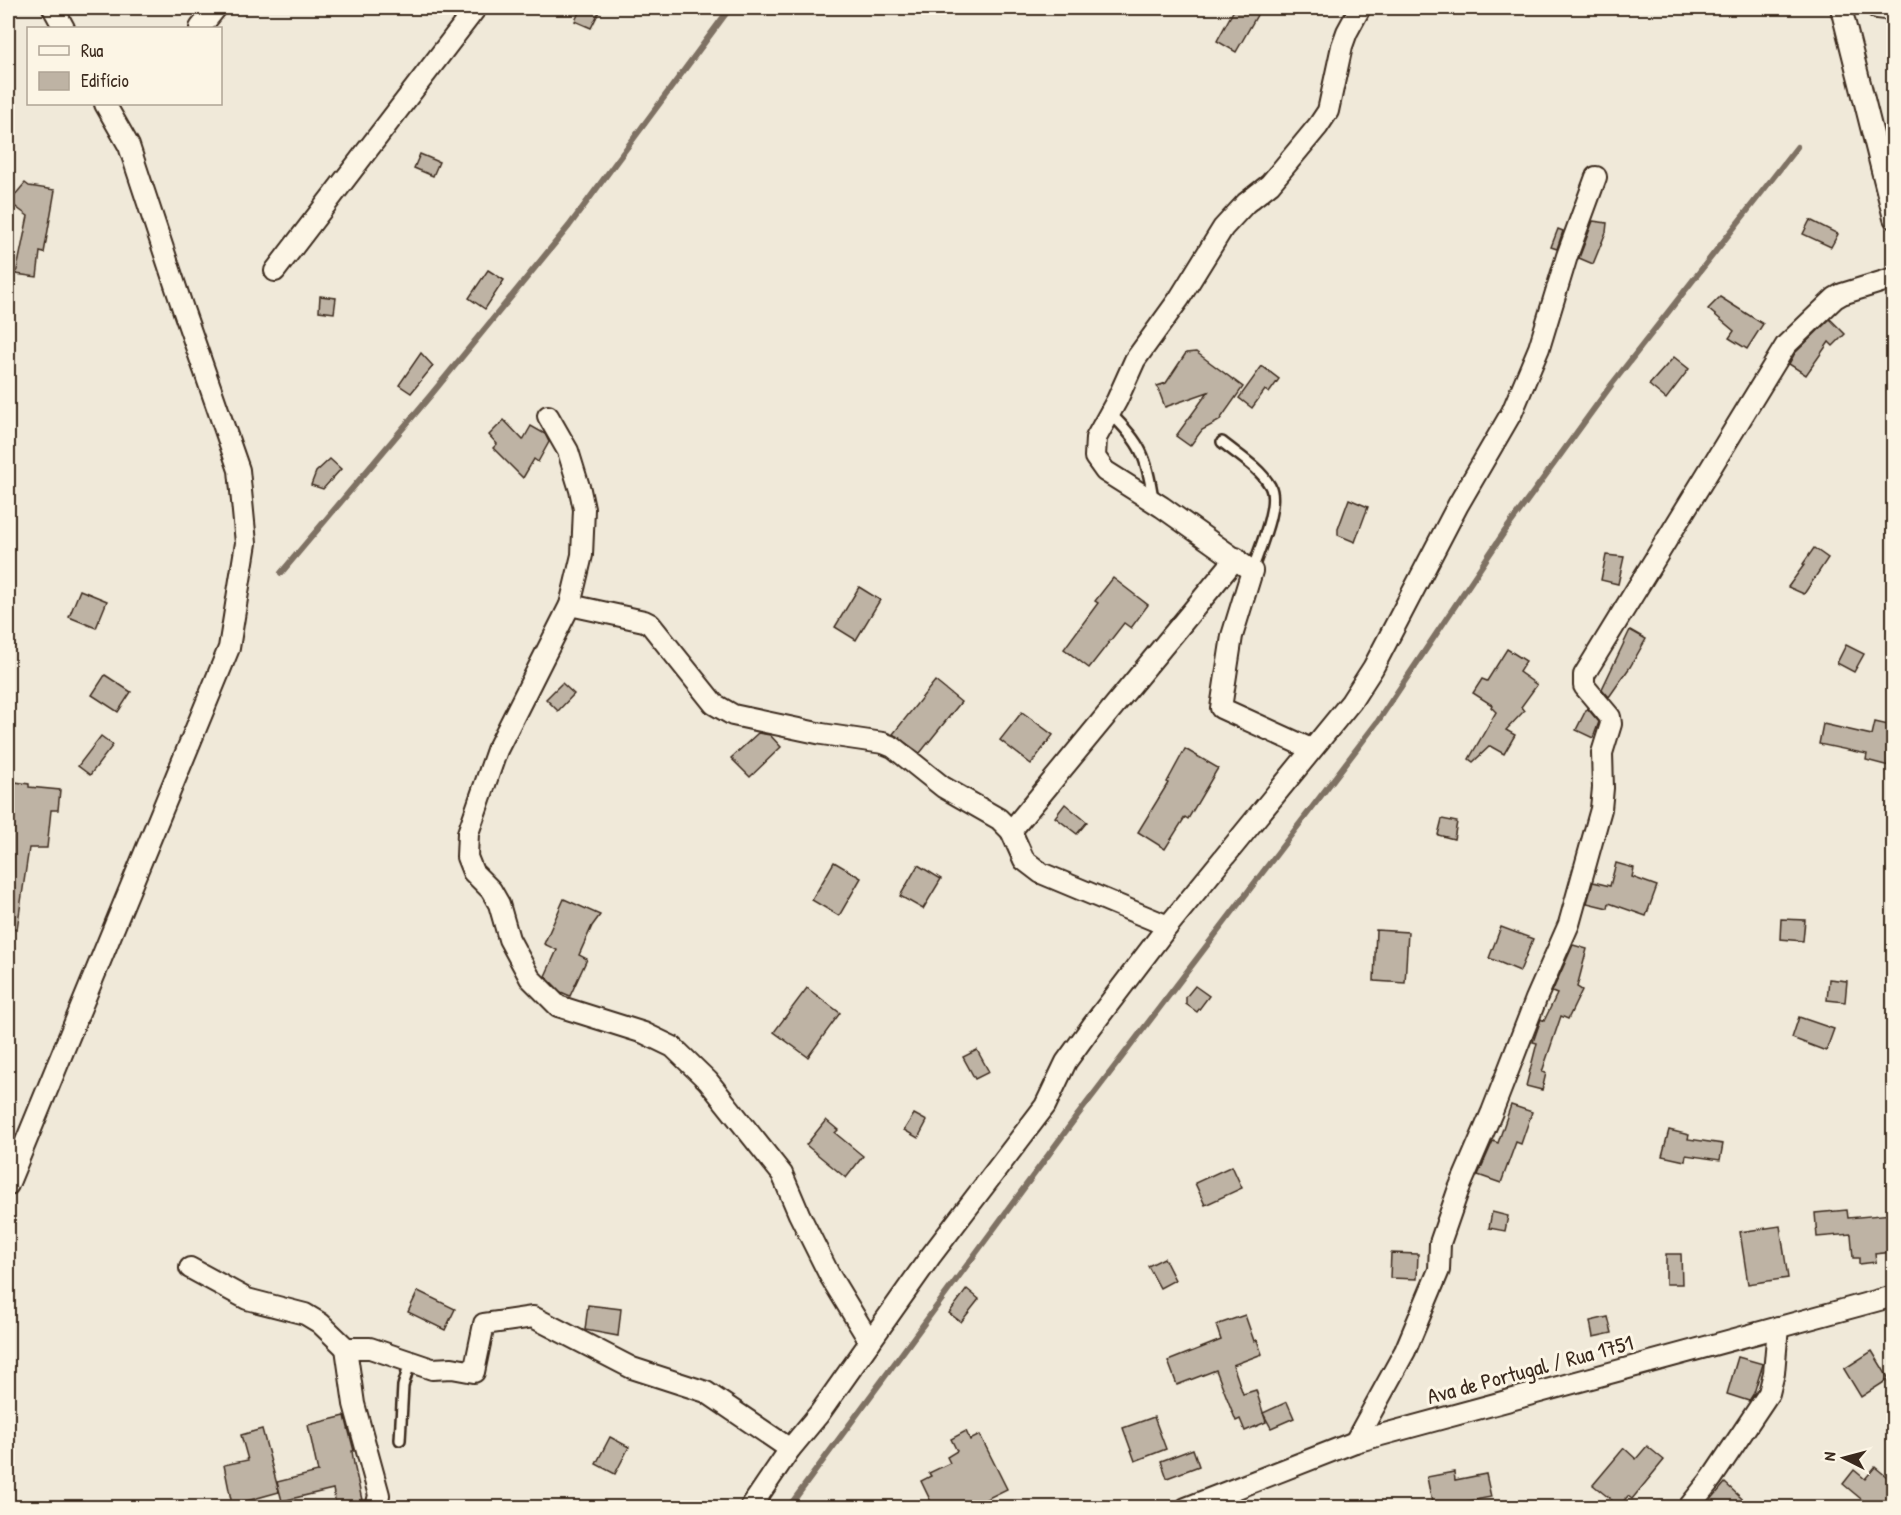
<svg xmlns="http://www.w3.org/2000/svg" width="1901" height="1515" font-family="'Patrick Hand',sans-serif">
<rect width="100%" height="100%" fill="#f0e9d9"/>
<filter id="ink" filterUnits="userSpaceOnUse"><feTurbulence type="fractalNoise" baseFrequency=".0167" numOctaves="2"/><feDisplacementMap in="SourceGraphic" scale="12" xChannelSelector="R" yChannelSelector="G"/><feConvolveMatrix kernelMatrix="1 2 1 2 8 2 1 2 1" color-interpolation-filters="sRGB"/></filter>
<g filter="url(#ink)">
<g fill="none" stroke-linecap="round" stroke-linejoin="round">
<g stroke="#7e7163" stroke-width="6">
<polyline points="281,573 430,396 569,226 730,8"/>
<polyline points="788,1508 1077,1116 1378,721 1505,531 1612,384 1797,147"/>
</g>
</g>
<g fill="#beb3a4" stroke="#3b2a1e" stroke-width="1.5">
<polygon points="581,8 601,8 591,28 575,21"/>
<polygon points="1235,8 1243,8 1257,15 1236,52 1217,41"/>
<polygon points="420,154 439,162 433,176 414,168"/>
<polygon points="25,183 29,186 55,190 44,253 40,252 37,277 16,274 28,216 9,202"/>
<polygon points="1810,220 1838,234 1831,247 1803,234"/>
<polygon points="1593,221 1607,223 1606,232 1593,264 1579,258"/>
<polygon points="1558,229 1563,231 1557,249 1551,247"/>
<polygon points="488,270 504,280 485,309 469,298"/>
<polygon points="320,296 336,298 334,313 319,311"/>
<polygon points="1720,297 1763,324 1747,349 1729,338 1734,331 1708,309"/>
<polygon points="1830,319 1845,334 1833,346 1829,342 1806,375 1789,364 1795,353"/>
<polygon points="1196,352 1243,387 1219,421 1202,430 1190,446 1176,436 1208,392 1165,407 1157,386 1166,383 1186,353"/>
<polygon points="421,353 433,366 411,393 399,385"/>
<polygon points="1674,357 1689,369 1666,399 1649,385"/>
<polygon points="1262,366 1279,379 1269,393 1265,390 1252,408 1239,398"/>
<polygon points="504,420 523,440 531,426 545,434 549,442 538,462 534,459 523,478 493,448 497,444 489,435"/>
<polygon points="330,459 341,469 323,489 311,485 316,472"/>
<polygon points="1349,499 1368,507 1355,542 1338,535 1338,529"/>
<polygon points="1814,548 1828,558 1804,594 1788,587 1804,565 1803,564"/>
<polygon points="1606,555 1624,557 1618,584 1601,580"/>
<polygon points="1113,578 1148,605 1131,628 1124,623 1089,668 1064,649 1098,603 1095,601"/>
<polygon points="859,587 880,600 856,640 835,627"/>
<polygon points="80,590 107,601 96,628 69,617"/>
<polygon points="1630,630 1646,639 1630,667 1609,697 1602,689"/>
<polygon points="1846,645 1864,654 1854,672 1837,663"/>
<polygon points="1507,649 1526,661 1519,672 1537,685 1521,707 1524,711 1506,730 1515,735 1504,754 1490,746 1473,762 1469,759 1496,712 1491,707 1492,705 1473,693 1482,679 1487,681"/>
<polygon points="105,675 131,692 118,712 92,695"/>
<polygon points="935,681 961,702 920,753 893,734"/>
<polygon points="562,683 574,694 558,711 546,699"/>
<polygon points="1587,708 1599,722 1593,738 1576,730"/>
<polygon points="1022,712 1053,735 1031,764 1000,740"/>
<polygon points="1875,722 1893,726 1893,767 1866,760 1867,754 1819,744 1823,724 1872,735"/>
<polygon points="758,733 770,735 781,747 750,777 731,758"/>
<polygon points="101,736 113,745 90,775 78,766"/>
<polygon points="1185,749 1218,768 1188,819 1185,817 1165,849 1138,832 1168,783 1167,782"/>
<polygon points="8,781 29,784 29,787 60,790 58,810 51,810 47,848 29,848 17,929 8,929"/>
<polygon points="1065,804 1087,822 1077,834 1055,817"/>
<polygon points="1442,819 1457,822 1454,839 1438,835"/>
<polygon points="834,862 861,878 839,916 812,900"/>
<polygon points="1616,863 1634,868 1632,877 1657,886 1646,916 1609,903 1608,908 1587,903 1593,882 1610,886"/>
<polygon points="918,865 941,879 923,909 900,896"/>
<polygon points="564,899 600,915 592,926 579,955 587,959 570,996 561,992 545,976 557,950 544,944"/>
<polygon points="1781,919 1805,920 1803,941 1780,939"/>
<polygon points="1501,927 1533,939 1520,971 1489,958"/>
<polygon points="1376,930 1408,932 1405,983 1374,981"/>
<polygon points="1573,945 1587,949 1577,987 1582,990 1568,1019 1561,1016 1542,1072 1546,1073 1542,1090 1526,1086 1537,1043 1533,1042 1541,1019 1544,1021 1557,994 1552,992"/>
<polygon points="1829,979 1847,981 1845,1002 1827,1000"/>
<polygon points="1195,986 1209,996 1197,1012 1186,1004 1186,997"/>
<polygon points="807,988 840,1013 808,1057 774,1032"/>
<polygon points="1799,1017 1834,1029 1826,1051 1792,1038"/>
<polygon points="977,1050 989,1072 975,1079 963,1057"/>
<polygon points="1511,1105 1532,1112 1521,1144 1516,1142 1501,1183 1478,1175 1493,1141 1498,1143"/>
<polygon points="914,1114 927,1121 918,1138 904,1130"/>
<polygon points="826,1120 838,1130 835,1133 863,1156 846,1178 806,1145"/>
<polygon points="1669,1130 1689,1135 1688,1139 1723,1144 1720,1160 1686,1155 1685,1161 1662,1156"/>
<polygon points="1232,1166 1242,1188 1205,1205 1195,1183"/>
<polygon points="1847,1210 1848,1218 1892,1214 1893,1252 1875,1254 1876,1262 1859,1264 1859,1258 1853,1258 1851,1234 1817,1237 1815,1213"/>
<polygon points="1492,1212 1508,1216 1505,1231 1489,1228"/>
<polygon points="1780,1226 1788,1278 1748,1284 1740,1232"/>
<polygon points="1391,1253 1418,1254 1417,1279 1390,1278"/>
<polygon points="1666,1254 1681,1254 1682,1284 1666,1284"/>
<polygon points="1164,1258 1175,1280 1160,1288 1148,1266"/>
<polygon points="967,1289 979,1299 961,1322 949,1313"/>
<polygon points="418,1291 455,1309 445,1330 408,1312"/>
<polygon points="588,1305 621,1309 618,1336 585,1330"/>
<polygon points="1245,1315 1254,1341 1257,1340 1262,1354 1233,1365 1243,1394 1256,1390 1266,1422 1245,1431 1240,1419 1236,1421 1216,1370 1177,1385 1168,1361 1221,1340 1216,1325"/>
<polygon points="1608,1317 1612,1333 1593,1337 1590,1321"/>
<polygon points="1872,1351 1889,1379 1861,1397 1844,1369"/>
<polygon points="1738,1357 1763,1364 1754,1393 1749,1401 1727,1394"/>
<polygon points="1287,1402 1294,1418 1271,1428 1263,1413"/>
<polygon points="345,1416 354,1451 352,1451 354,1464 362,1500 336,1505 333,1489 282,1501 277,1482 318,1472 308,1425"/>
<polygon points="1154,1417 1166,1449 1135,1461 1123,1428"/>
<polygon points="262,1429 279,1492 232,1505 224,1465 248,1460 241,1435"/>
<polygon points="966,1431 970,1440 980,1435 1007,1489 968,1508 934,1508 921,1481 931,1476 929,1473 950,1463 947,1457 957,1451 951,1439"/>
<polygon points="610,1437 629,1447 615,1474 596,1464"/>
<polygon points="1647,1446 1664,1460 1632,1499 1628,1496 1619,1506 1593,1485 1624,1448 1636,1459"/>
<polygon points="1193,1449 1199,1466 1167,1478 1161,1461"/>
<polygon points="1875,1467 1893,1482 1893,1508 1872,1508 1843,1484 1854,1470 1865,1479"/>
<polygon points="1454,1472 1455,1480 1486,1474 1491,1497 1433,1508 1427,1477"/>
<polygon points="1725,1483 1752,1508 1704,1508"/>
</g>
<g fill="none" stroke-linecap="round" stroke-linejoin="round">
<g stroke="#3b2a1e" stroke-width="14">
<g id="service">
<path d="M1110,413C1141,443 1147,457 1153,499"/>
<path d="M1222,442C1238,455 1260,468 1270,486C1280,504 1258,552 1252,571"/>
<polyline points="400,1440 403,1386 410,1363"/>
</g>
</g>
<g stroke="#3b2a1e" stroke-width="24">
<g id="minor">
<polyline points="53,8 64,28"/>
<polyline points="1841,8 1894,218"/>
<polyline points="1877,8 1894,10"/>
<polyline points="200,28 216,8"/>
<polyline points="275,271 476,8"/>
<polyline points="548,416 568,451 580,490 584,509 582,555 570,605 497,750 468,833 467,857 473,872 491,890 499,904 509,939 530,978 558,1006 644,1033 673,1047 708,1081 782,1174 799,1214 830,1276 870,1342"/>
<polyline points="570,605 644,621 650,624 714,704 733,715 822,734 883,743 893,747 943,787 999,819 1011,831 1024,860 1041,873 1168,926"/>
<polyline points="1311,749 1221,708 1232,636 1252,571 1162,507 1105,471 1095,457 1096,438 1117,400 1135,360 1179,299 1223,228 1246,203 1270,184 1318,126 1328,111 1342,46 1347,32 1360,8"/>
<polyline points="1011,831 1236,558"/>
<polyline points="8,1185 229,648 246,543 239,470 184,312 129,146 105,104"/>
<polyline points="190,1268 247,1299 305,1314 320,1323 346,1348 370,1348 432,1369 452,1368 474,1372 484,1324 533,1317 632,1368 706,1392 790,1449"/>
<polyline points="346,1348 354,1404 379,1495 376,1508"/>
<polyline points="1355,1442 1405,1351 1439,1270 1440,1243 1458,1191 1492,1112 1536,999 1569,924 1601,809 1603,788 1602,753 1611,724 1610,717 1584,686 1584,675 1786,345 1835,298 1842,294 1894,278"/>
<polyline points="750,1508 790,1449 819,1414 930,1257 1045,1106 1066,1062 1092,1026 1168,926 1351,702 1373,668 1458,505 1512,412 1539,348 1567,256 1596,177"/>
<polyline points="1186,1508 1355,1442 1894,1296"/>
<polyline points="1688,1508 1712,1478 1769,1393 1774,1373 1778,1327"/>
</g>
</g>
<use href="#service" stroke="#fcf5e5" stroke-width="9"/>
<use href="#minor" stroke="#fcf5e5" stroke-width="20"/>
</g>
</g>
<g text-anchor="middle" stroke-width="6" stroke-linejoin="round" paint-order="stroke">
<g font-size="22" fill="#3b2a1e" stroke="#fcf5e5">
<text transform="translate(1530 1369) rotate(-15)" y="8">Ava de Portugal / Rua 1751</text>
</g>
</g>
<rect width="1901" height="1515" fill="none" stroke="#fcf5e5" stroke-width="30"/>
<rect x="15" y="15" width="1871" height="1485" fill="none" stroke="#3b2a1e" stroke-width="2" filter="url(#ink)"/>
<rect x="27" y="27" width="195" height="78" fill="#fcf5e5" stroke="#afa495" stroke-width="1.5"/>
<rect x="39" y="46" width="30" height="9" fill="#fcf5e5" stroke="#afa495" stroke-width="1.5"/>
<text x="81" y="57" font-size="18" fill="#3b2a1e">Rua</text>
<rect x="39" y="72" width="30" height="18" fill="#beb3a4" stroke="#afa495" stroke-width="1.5"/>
<text x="81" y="87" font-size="18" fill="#3b2a1e">Edifício</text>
<g transform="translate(1844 1458) rotate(276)" stroke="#fcf5e5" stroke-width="4.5" paint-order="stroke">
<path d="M0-4.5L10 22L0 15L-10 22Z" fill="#3b2a1e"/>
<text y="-9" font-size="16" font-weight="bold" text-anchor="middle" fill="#3b2a1e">N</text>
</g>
</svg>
